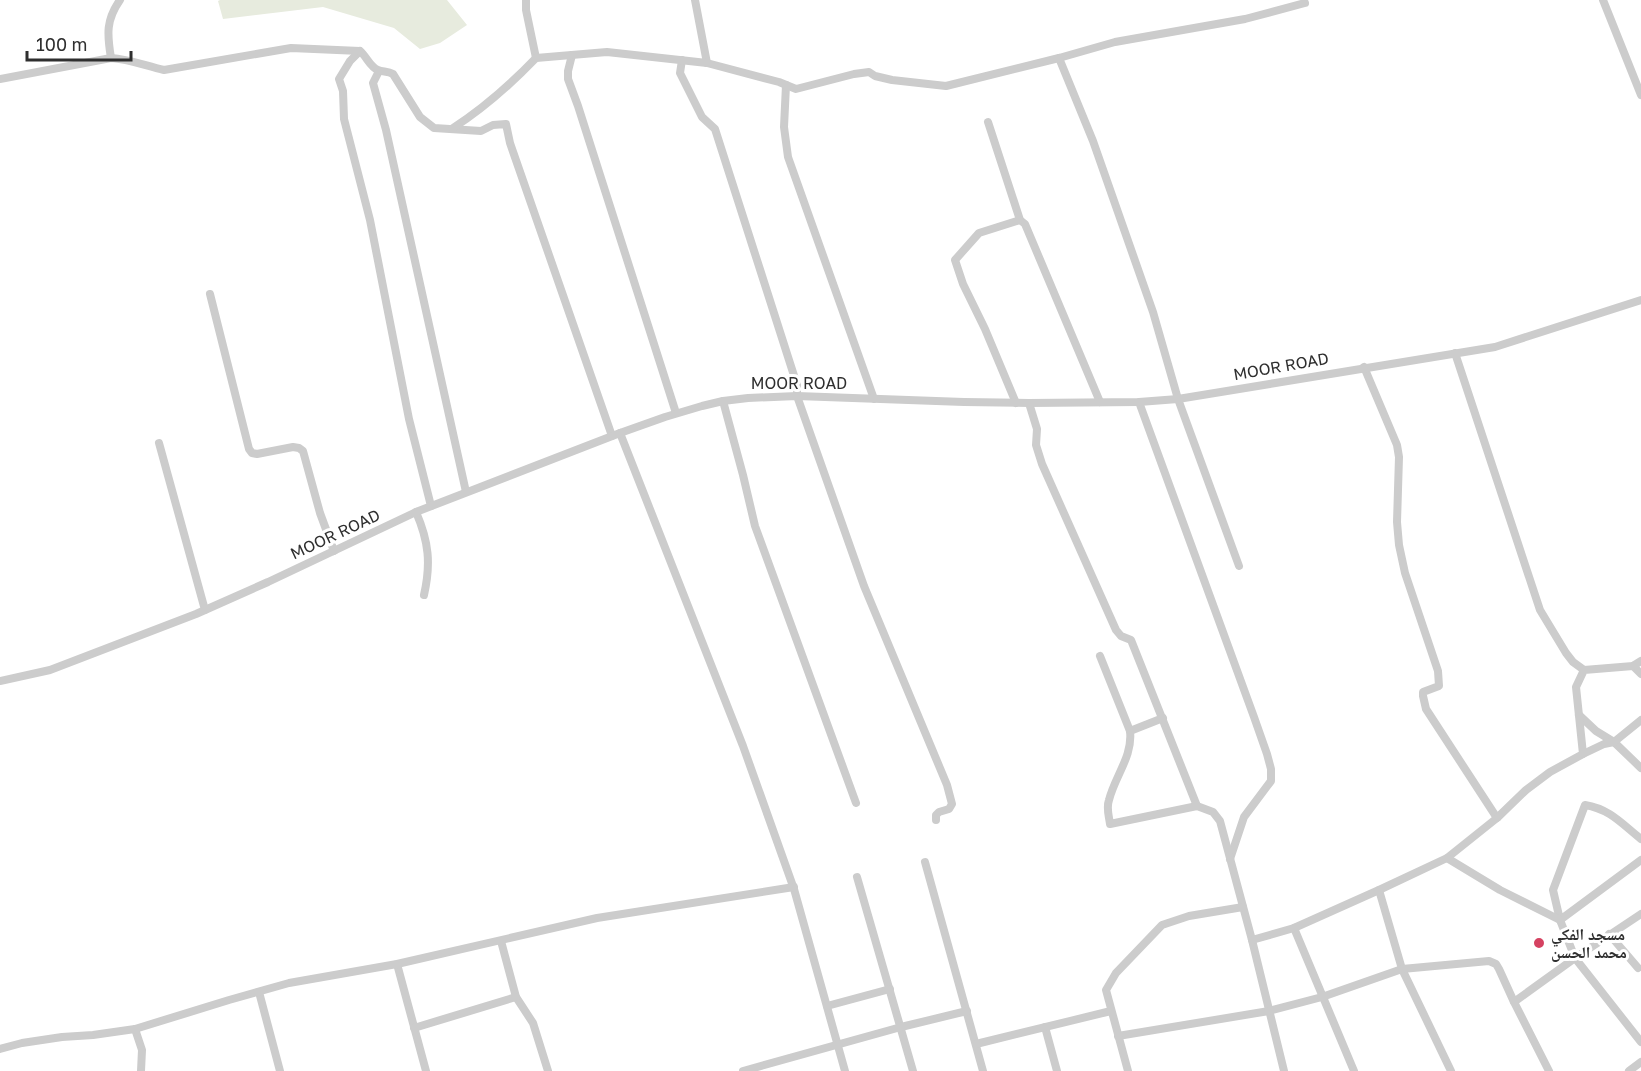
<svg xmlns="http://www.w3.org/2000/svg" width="1641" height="1071" font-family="'Golos Text','Noto Naskh Arabic',sans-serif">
<rect width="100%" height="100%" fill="#fff"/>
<polygon fill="#e7ebde" points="220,0 447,0 467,25 440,43 420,49 394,28 323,7 223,19 218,1"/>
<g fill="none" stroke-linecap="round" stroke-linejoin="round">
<g stroke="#ccc" stroke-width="8">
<polyline points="526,0 526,10 536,58"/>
<polyline points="695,0 707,63"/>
<polyline points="1603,0 1641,95"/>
<polyline points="360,51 350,61 339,79 343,91 344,119 370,220 409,419 431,506"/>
<polyline points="572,55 568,71 568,79 578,106 676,413"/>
<path d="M111,58C107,34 106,20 120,0"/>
<polyline points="1059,58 1093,141 1153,312 1178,399 1239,566"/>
<polyline points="682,60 680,73 702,117 715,129 797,385 797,396 864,586 947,785 952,804 949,809 939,812 936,815 936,820"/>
<polyline points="379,71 373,83 386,130 466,492"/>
<path d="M0,79L111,58C129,59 146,66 164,70L291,48L360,51C367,57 370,67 378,70C383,72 388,71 393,74L420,117L434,128L481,131L493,125L506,124L510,143L612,436"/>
<polyline points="786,85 784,127 788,157 874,399"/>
<polyline points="988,122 1020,220 1025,224 1100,402"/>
<path d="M453,128C484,108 510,85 536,58L607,52L707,63L779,82L796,89L854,74L869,72L875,76L892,80L946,86L1059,58L1115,42L1245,19L1305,3"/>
<polyline points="210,294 249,449 252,453 257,454 293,447 299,448 303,451 320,513 334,551"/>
<polyline points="1455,353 1540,610 1566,653 1573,662 1584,670"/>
<polyline points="1364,367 1397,445 1399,457 1397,522 1399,545 1405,573 1438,671 1439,686 1423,692 1423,696 1426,709 1497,818"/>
<polyline points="723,401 743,475 755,526 856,803"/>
<polyline points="1139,402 1254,717 1267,754 1271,769 1271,781 1244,817 1230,859"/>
<polyline points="1016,403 985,329 963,284 955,260 979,233 1020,220"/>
<polyline points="1029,403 1037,429 1036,445 1042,464 1116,630 1121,636 1131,640 1197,806"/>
<polyline points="620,433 743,746 794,889 845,1071"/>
<polyline points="159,443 205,610"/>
<path d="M416,512C429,542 431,564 424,595"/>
<path d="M1100,656L1130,731C1133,756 1115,776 1109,800C1106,808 1109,816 1110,824L1197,806L1213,812L1220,821L1252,940L1284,1071"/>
<polyline points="1633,666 1641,674"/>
<polyline points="0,681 50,670 196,614 268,582 416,512 620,433 665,417 702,406 723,401 748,398 797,396 964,402 1029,403 1139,402 1178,399 1495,347 1641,300"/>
<polyline points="1579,715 1596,731 1614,742 1641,768"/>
<polyline points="1130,731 1163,718"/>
<polyline points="1583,754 1604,744 1614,742 1641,720"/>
<path d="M1641,839C1622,824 1610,809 1585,805L1553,890L1560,920L1641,860"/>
<polyline points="1447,858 1497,818 1526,790 1550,772 1583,754 1576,687 1584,670 1633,666 1641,661"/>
<polyline points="925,862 983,1071"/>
<polyline points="857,877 913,1071"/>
<polyline points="1379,890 1402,969 1451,1071"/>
<polyline points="1294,928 1354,1071"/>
<polyline points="1609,934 1638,968"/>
<polyline points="1252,940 1294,928 1379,890 1447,858 1500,890 1560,920 1575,958 1641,1042"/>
<polyline points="501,941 516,997 533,1023 548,1071"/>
<polyline points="397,964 426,1071"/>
<polyline points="259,992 280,1071"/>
<polyline points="1514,1002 1575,958 1641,914"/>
<polyline points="827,1006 890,989"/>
<polyline points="1045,1027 1057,1071"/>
<polyline points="414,1028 516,997"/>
<polyline points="135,1029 142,1050 141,1071"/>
<polyline points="1118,1036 1269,1011 1322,997 1402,969 1489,961 1496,964 1499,969 1514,1002 1549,1071"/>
<polyline points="976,1044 1111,1011"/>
<polyline points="0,1049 22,1043 62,1037 93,1035 135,1029 229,1000 289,983 397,964 597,918 794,887"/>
<polyline points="743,1071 901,1027 967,1011"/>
<polyline points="1128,1071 1106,990 1116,973 1162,925 1189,916 1243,907"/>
<polyline points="1629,1071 1641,1062"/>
</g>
</g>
<circle fill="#d54261" stroke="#fff" stroke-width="2" cx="1539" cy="943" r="6"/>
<g text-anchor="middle" stroke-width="6" stroke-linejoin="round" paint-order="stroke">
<g font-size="16" fill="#2f2f2f" stroke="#fff">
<text transform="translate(1281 366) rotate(-10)" y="6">MOOR ROAD</text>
<text x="799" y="389">MOOR ROAD</text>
<text transform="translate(335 534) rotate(-25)" y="6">MOOR ROAD</text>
</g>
<g font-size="16" font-weight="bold" fill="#2f2f2f" stroke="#fff" text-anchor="start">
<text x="1551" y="940">مسجد الفكي<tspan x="1551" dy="18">محمد الحسن</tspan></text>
</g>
</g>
<path d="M27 51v9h104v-9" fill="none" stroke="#2f2f2f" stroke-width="3"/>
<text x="36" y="51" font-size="18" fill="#2f2f2f" stroke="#ffffff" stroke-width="4.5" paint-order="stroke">100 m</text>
</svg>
